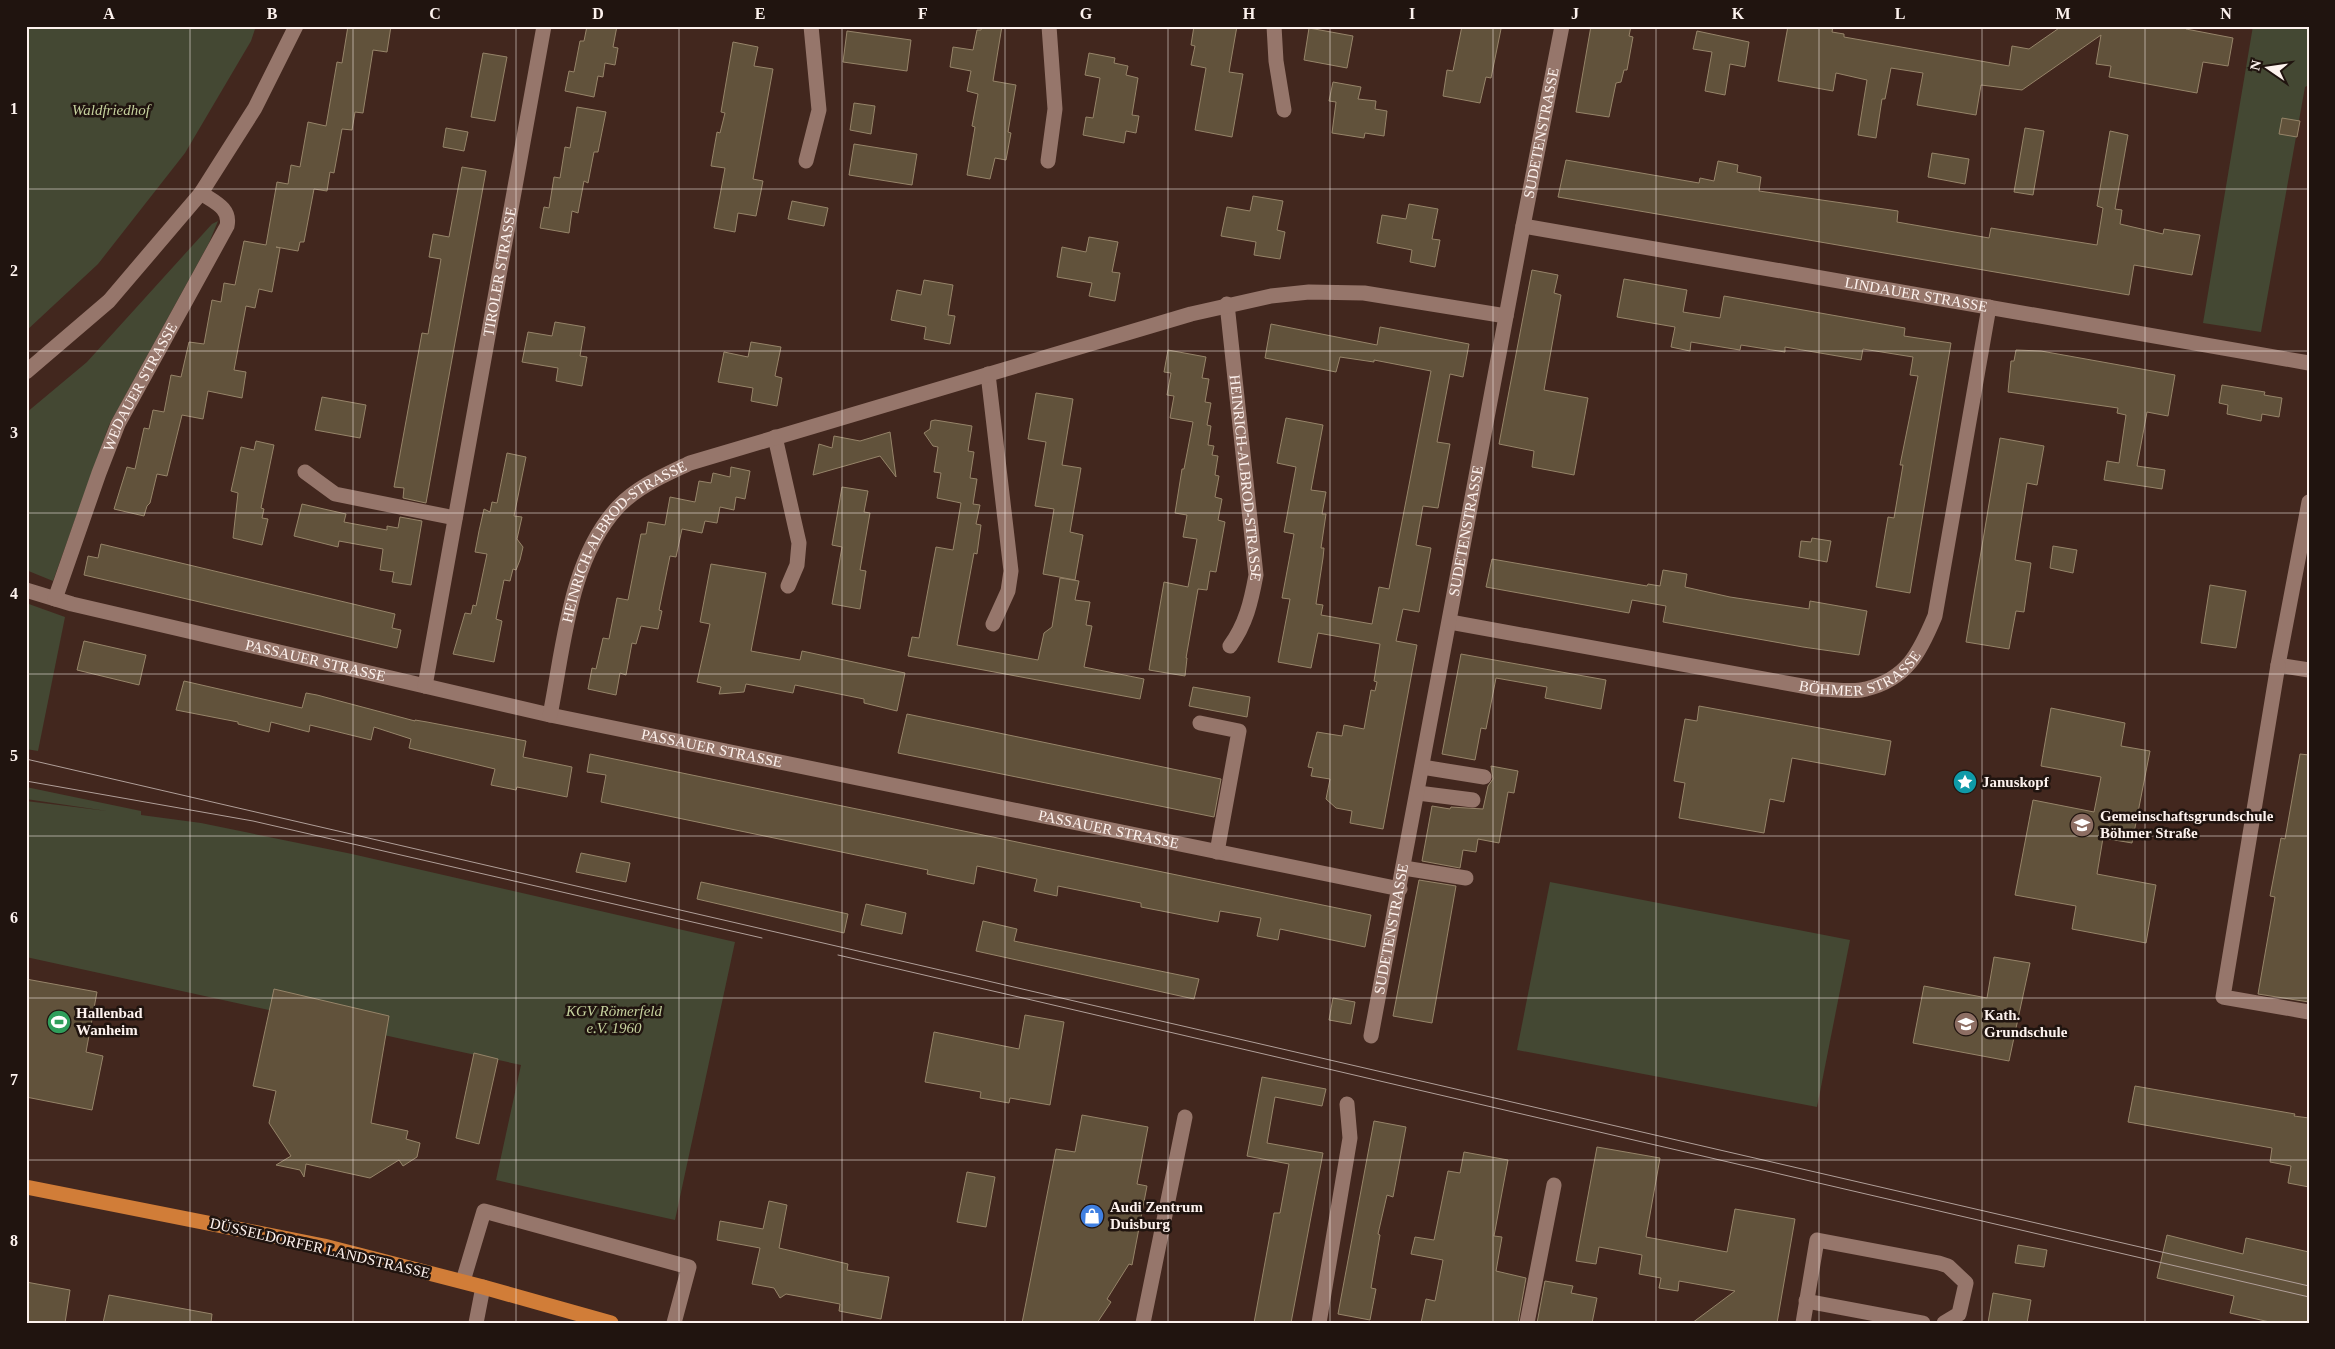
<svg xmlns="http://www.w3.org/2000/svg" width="2335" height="1349" font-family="Georgia,serif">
<rect width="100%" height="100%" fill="#42271e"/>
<g fill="#444833">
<polygon points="26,26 256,26 251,41 185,153 98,264 26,331"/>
<polygon points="2253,26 2309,26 2309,85 2305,87 2261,332 2203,323"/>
<polygon points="218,221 209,243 109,425 53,581 26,570 26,413 87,362 212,224"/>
<polygon points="26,603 65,617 38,751 26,749"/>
<polygon points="26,787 141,811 141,815 201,823 352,854 735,942 675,1220 496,1180 521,1065 26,957 26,801 107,811 26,799"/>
<polygon points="1550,882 1850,940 1817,1107 1517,1050"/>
</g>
<g fill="#61523b" stroke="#968469">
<polygon points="348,26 391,26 387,52 373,50 363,113 355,112 352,130 342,129 334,173 330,172 327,191 314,189 304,242 300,242 298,251 276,247 280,248 272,292 259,289 255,308 246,306 234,370 246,372 242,398 208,391 203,419 182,415 167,476 157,474 150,503 147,506 144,516 114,509 127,467 135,469 144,428 149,429 153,410 164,412 171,375 181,377 189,342 204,344 212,300 221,302 224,283 235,285 244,241 266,245 277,182 288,184 291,165 300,167 308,122 326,126 337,62 342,63"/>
<polygon points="587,26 617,26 613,47 618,48 615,65 605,63 603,77 598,76 594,97 565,91 569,71 574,72 580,41 584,41"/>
<polygon points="982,26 1002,26 993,81 1016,85 1008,132 1011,133 1006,160 995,158 990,179 967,175 975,127 972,126 978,94 967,91 971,71 950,67 953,47 973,50 977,30 981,30"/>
<polygon points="1194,26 1237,26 1229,72 1243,74 1232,137 1195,130 1206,68 1191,65 1195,46 1191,45"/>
<polygon points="1462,26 1495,26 1501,29 1491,78 1486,77 1480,103 1443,96 1447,70 1453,71"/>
<polygon points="1591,26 1631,26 1629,36 1633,37 1627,70 1624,70 1621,82 1616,83 1609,117 1576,112"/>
<polygon points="1788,26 1833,26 1832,32 1844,34 1844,37 2009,66 2012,46 2029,49 2062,26 2187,26 2186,29 2233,38 2228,66 2203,62 2197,93 2109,77 2111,66 2096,64 2101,35 2022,90 1981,85 1976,115 1917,105 1923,73 1891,68 1885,99 1882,99 1876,138 1858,135 1867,80 1836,73 1833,91 1778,81"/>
<polygon points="1309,28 1353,36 1347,68 1304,60"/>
<polygon points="847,31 911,40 907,71 843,62"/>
<polygon points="1697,31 1749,42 1745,67 1730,64 1725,95 1705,91 1712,52 1693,49"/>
<polygon points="733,42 758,47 754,66 773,69 753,179 763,181 756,216 738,213 735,232 714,228 725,168 711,166 717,132 720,133 725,113 721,112"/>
<polygon points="483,53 507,57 495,121 471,117"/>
<polygon points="1089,53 1115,58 1114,63 1128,66 1126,75 1138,78 1132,115 1139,116 1136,133 1126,131 1124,143 1083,135 1086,117 1093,118 1100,78 1085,75"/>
<polygon points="1333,82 1361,87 1358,99 1376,101 1375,109 1387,111 1384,136 1365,133 1364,138 1332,133 1336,102 1329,101"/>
<polygon points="854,103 875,106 871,134 850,130"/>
<polygon points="577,107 606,112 598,152 594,152 588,183 584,181 578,213 572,211 569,233 540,228 544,207 549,208 554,177 560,178 565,147 570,148"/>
<polygon points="2282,118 2300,121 2297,137 2279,134"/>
<polygon points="446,128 468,132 464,151 443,147"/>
<polygon points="2025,128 2044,131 2033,195 2014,192"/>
<polygon points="2110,131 2128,135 2115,209 2122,210 2120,224 2163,234 2164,229 2200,235 2192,275 2134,265 2129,295 1558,197 1566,160 1699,183 1700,178 1714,181 1718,161 1738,165 1737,172 1761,177 1759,191 1898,211 1897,222 1989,238 1991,228 2097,245 2103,208 2097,206"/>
<polygon points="854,144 917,154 912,185 849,175"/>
<polygon points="1932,153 1969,159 1965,184 1928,177"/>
<polygon points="462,167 486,171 426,503 403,498 404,488 394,487 422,333 428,334 441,259 429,257 433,234 449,237"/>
<polygon points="1253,196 1283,201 1277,230 1285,232 1280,259 1254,255 1256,242 1221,236 1227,207 1250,211"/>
<polygon points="792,201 828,208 824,226 788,219"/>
<polygon points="1409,204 1438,209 1432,239 1440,240 1435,267 1410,262 1412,250 1377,243 1382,215 1406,219"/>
<polygon points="1089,237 1118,242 1112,272 1120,273 1115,301 1089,296 1092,283 1057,277 1062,247 1086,252"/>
<polygon points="1532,270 1558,275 1554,293 1561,295 1544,390 1588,398 1574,475 1532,467 1534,451 1499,444"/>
<polygon points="1624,279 1687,290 1683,312 1720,318 1724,296 1905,328 1904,336 1951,343 1910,593 1876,587 1888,517 1894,518 1903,465 1900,465 1918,376 1910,375 1913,357 1863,349 1861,360 1785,347 1785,352 1741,345 1740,350 1691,342 1690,351 1671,347 1675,327 1617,317"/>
<polygon points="924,280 953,285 948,315 955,316 950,344 924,339 926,327 891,320 897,290 921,295"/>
<polygon points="555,322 585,327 580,356 587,357 582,386 556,381 558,368 522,362 528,332 552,336"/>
<polygon points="1271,324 1377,345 1380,327 1469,344 1463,377 1450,374 1437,442 1450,444 1438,508 1423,506 1416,545 1431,548 1419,612 1403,609 1396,641 1417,645 1383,829 1350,823 1352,811 1336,808 1326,799 1330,779 1311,776 1313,768 1308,767 1317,732 1342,736 1344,725 1364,729 1371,690 1375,691 1377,682 1374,681 1380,644 1318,633 1311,668 1278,662 1290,599 1282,598 1294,534 1284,532 1296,467 1277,463 1286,418 1323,425 1311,490 1326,492 1322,514 1326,514 1321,548 1324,548 1323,558 1316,604 1323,605 1321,615 1372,624 1379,587 1389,589 1431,371 1374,360 1374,362 1340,357 1336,372 1265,358"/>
<polygon points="751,342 781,347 775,376 782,378 777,406 751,401 753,388 718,382 724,352 748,357"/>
<polygon points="1168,350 1206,357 1202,378 1209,379 1205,402 1211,403 1207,425 1211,426 1208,445 1214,446 1212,455 1218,456 1215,475 1219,476 1215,497 1222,499 1218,520 1225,522 1216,572 1210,571 1207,590 1198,589 1186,658 1187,658 1185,676 1149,670 1164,582 1188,587 1197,539 1183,537 1187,515 1175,513 1182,469 1184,469 1193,422 1170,418 1174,396 1167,395 1171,373 1164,372"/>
<polygon points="2016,350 2041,351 2175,375 2168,416 2147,412 2137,466 2165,470 2162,489 2104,480 2107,461 2119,463 2126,415 2117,413 2118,408 2008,392 2011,361 2014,361"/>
<polygon points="2222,385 2265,392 2264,395 2282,398 2279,417 2262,414 2261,421 2227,414 2228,405 2219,403"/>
<polygon points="1036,393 1073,399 1062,465 1081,468 1070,532 1083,535 1075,580 1043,574 1054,509 1035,506 1046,442 1028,439"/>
<polygon points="322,397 366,405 360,438 315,430"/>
<polygon points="935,420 972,426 968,451 974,452 970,478 977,479 973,504 980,505 976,524 981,525 977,554 974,553 957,645 1038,660 1044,633 1052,627 1060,578 1079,581 1075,600 1090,602 1086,625 1092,626 1084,667 1144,679 1140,699 908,656 912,637 919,638 936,547 953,550 961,503 937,498 941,473 934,472 938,447 933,446 924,433 930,429 931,421"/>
<polygon points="890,432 896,477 880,456 813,475 819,444 832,448 834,436 860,441"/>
<polygon points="2000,438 2044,446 2037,485 2027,483 2015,560 2031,563 2024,612 2016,611 2009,649 1966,642"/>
<polygon points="256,441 274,445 261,508 264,509 262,518 268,519 262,545 233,538 238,493 231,491 241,447 254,450"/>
<polygon points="507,453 526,457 514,516 522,517 517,539 523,547 520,560 516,570 513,569 510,581 504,580 496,619 502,621 494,662 453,654 465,613 471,614 473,605 476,606 487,554 475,552 479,531 484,509 490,512 492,502 497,503"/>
<polygon points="731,467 750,471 745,499 736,497 734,510 720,507 717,523 705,521 702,533 682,529 676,557 670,556 659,610 662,611 658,629 641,626 636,644 632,643 626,675 620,673 616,695 588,689 592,668 596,669 603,638 609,639 617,598 628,600 641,534 646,534 648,522 665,525 670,497 695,502 699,481 711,483 713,473 730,477"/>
<polygon points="842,487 868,491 864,512 870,513 860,570 866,571 860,609 832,604 842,547 832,545"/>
<polygon points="302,504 346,514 344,522 387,530 387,526 398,528 400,517 422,521 411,585 392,582 394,572 380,570 383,549 339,541 338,547 294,536"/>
<polygon points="1812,538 1831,541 1827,562 1799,557 1801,541 1811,542"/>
<polygon points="101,544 395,614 392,628 401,630 397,648 84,575 88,556 98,558"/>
<polygon points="2053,546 2077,550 2073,573 2050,568"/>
<polygon points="1492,559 1647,586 1648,584 1660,586 1663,570 1687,574 1685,587 1730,597 1809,609 1810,601 1867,611 1859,655 1803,647 1663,622 1666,606 1632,600 1629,613 1486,587"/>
<polygon points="711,564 766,573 751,651 800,660 802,651 905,673 897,711 864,703 864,699 795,685 793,693 746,684 744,692 719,694 721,687 697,682 710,624 700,622"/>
<polygon points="2210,585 2246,591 2236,648 2201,643"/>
<polygon points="84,641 146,655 139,685 77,670"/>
<polygon points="1461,654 1606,680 1601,709 1545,698 1547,687 1496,678 1486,729 1481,728 1475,760 1442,754"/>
<polygon points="184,681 302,708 306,693 317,695 415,721 415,720 427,722 526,741 523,757 572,767 567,797 517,787 516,790 491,785 495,769 409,748 411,739 374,727 371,740 310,725 309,732 271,722 269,732 238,724 238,722 176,710"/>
<polygon points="1193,687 1250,697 1247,717 1189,706"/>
<polygon points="1699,706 1891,741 1885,775 1792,758 1784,802 1770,799 1764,833 1679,818 1685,783 1674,781 1685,719 1697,721"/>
<polygon points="2051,708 2125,723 2121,746 2150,751 2132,843 2103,838 2097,874 2156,885 2146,943 2072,929 2076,906 2015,895 2033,800 2094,812 2101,777 2041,766"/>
<polygon points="907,714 1221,779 1214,817 898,753"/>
<polygon points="590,754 1371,915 1365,947 1280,929 1278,940 1257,936 1261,918 1220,911 1218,922 1141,907 1141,903 1058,886 1057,896 1034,891 1037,879 977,866 974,884 927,874 928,870 601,802 606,775 587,772"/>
<polygon points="2300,754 2309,755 2309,1002 2258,994 2275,897 2270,896 2278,854 2281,838 2285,839"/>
<polygon points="1491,766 1518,771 1514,793 1508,792 1499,843 1478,839 1476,852 1463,850 1460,868 1422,861 1432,806 1450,809 1451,807 1483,809 1488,786 1493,779"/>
<polygon points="581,853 630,863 626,882 576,872"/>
<polygon points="1419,880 1456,886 1432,1023 1393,1016"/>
<polygon points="701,882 848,914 844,933 697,899"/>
<polygon points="866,904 906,913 902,934 861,925"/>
<polygon points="983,921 1017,929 1014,941 1199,979 1194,999 976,951"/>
<polygon points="1994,957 2030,963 2009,1061 1913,1043 1924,986 1987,998"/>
<polygon points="26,979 97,992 86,1052 103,1056 92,1110 26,1097"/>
<polygon points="274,989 389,1016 371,1123 408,1131 406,1139 420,1143 417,1157 403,1166 399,1160 370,1178 306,1164 304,1177 300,1170 276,1165 291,1156 269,1123 276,1091 253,1086"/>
<polygon points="1333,998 1355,1002 1351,1024 1329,1020"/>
<polygon points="1025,1015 1064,1022 1050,1105 1010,1098 1009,1103 980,1098 981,1092 925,1082 934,1032 1019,1049"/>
<polygon points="474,1053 498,1059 479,1144 456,1138"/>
<polygon points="1262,1077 1326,1089 1322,1106 1275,1097 1267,1143 1323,1153 1291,1323 1254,1323 1274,1213 1280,1213 1289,1164 1247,1156"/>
<polygon points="2135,1086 2295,1114 2294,1116 2309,1118 2309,1187 2288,1183 2291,1166 2270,1162 2272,1148 2128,1122"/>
<polygon points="1082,1115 1148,1127 1137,1184 1147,1186 1132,1265 1129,1264 1107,1299 1111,1302 1097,1323 1022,1323 1056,1149 1075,1152"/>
<polygon points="1374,1121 1406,1127 1393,1197 1387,1195 1378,1234 1380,1235 1371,1288 1376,1289 1370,1320 1338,1314"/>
<polygon points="1597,1147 1660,1158 1646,1237 1727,1252 1735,1209 1795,1219 1777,1323 1692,1323 1735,1291 1679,1281 1678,1291 1659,1288 1661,1278 1639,1274 1642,1255 1599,1247 1596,1264 1576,1261"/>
<polygon points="1464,1152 1508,1160 1494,1236 1502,1237 1496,1271 1526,1278 1518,1323 1421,1323 1426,1299 1435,1301 1443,1260 1411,1254 1415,1237 1434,1240 1448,1171 1460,1173"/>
<polygon points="967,1172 995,1177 986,1227 957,1222"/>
<polygon points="769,1201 787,1205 779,1248 848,1264 847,1270 889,1277 881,1319 839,1311 840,1304 786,1294 780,1298 774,1288 752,1284 760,1248 717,1240 720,1221 763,1229"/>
<polygon points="2167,1235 2243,1254 2246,1238 2309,1252 2309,1323 2274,1323 2230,1313 2234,1296 2157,1278"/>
<polygon points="2018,1245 2047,1250 2044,1267 2015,1263"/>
<polygon points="1545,1281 1573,1286 1571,1293 1597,1298 1592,1323 1537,1323"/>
<polygon points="26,1282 70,1290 65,1323 26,1323"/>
<polygon points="1993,1293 2031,1300 2027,1323 1988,1323"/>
<polygon points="109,1295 212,1314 211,1323 103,1323"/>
</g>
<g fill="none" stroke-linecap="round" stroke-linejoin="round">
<g stroke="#96766b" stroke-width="15">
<polyline points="1274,26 1276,61 1284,110"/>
<polyline points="806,161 819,110 811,26"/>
<polyline points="1048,161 1055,109 1049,26"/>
<path id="s1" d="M1523,226L2309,363"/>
<path id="s2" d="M1227,304L1256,575C1251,602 1246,624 1230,646"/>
<polyline points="26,372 109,301 201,193 255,108 296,26"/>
<polyline points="988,374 1011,571 1008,591 993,624"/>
<polyline points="775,437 799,543 797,565 788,586"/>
<polyline points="305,472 335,494 455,518"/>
<polyline points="2309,502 2278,665 2309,670"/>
<path id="s3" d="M26,590L72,604L550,715L1400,889"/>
<path id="s4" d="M55,599L99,473L118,424L227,226C231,208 214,202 201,193"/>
<path id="s5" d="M1450,622L1819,689C1834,689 1853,693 1866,689C1907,679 1920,652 1935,616L1989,307"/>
<polyline points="2278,665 2223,997 2309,1012"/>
<path id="s6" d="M425,686L544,26"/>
<path id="s7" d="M550,715C564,646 569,560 618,507C638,486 665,475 690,463L1191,314L1271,296L1309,292L1364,293L1506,316"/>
<polyline points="1200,723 1239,731 1217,852"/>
<polyline points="1422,767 1484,777"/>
<polyline points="1418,793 1473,800"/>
<polyline points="1404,868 1466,878"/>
<path id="s8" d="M1371,1036L1523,226L1562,26"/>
<polyline points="463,1281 484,1211 689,1267 674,1323"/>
<polyline points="1806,1301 1923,1323"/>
<polyline points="476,1323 483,1287"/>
<polyline points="1143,1323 1185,1117"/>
<polyline points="1319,1323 1350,1138 1347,1104"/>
<polyline points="1527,1323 1554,1185"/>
<polyline points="1803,1323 1817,1240 1939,1263 1948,1266 1966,1283 1959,1314 1944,1323"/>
</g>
<polyline stroke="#d17d38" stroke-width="15" points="26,1187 324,1246 483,1287 611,1323"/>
<g stroke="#b09f99" stroke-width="1">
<polyline points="26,759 2309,1286"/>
<polyline points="26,781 253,821 762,938"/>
<polyline points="838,955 2309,1297"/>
</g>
</g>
<path fill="none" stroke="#fdf2ee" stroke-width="1" stroke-opacity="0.55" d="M190,26V1323M353,26V1323M516,26V1323M679,26V1323M842,26V1323M1005,26V1323M1168,26V1323M1330,26V1323M1493,26V1323M1656,26V1323M1819,26V1323M1982,26V1323M2145,26V1323M26,189H2309M26,351H2309M26,513H2309M26,674H2309M26,836H2309M26,998H2309M26,1160H2309"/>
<defs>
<g id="sight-disc" transform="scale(1.25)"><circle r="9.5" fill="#0f9aa8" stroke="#20140f"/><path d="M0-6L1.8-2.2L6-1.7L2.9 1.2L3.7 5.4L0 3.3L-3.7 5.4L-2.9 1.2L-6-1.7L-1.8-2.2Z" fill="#fff"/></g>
<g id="school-disc" transform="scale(1.25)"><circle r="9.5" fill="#8d6e63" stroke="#20140f"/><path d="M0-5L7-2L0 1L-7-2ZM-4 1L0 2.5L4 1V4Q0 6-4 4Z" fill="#fff"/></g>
<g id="stadium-disc" transform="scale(1.25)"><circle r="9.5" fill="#2e9e5b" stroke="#20140f"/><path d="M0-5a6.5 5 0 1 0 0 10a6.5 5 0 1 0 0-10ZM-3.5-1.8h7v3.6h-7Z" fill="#fff"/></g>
<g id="shop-disc" transform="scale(1.25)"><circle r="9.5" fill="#3f7fe0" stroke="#20140f"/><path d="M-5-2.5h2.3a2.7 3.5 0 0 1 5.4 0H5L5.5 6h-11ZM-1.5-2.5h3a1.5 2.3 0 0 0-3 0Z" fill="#fff"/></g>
</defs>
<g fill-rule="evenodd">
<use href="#sight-disc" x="1965" y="782"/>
<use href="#school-disc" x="2082" y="825"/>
<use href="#stadium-disc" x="59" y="1022"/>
<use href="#school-disc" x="1966" y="1024"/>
<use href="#shop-disc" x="1092" y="1216"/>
</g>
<g text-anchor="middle" stroke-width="5" stroke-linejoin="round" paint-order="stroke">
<g font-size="15" font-style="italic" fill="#c5d19d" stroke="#20140f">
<text x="111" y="115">Waldfriedhof</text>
<text x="614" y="1016">KGV Römerfeld<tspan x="614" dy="17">e.V. 1960</tspan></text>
</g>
<g font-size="15" fill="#fdf2ee" stroke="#20140f">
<text dy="5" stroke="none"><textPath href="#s8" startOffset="919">SUDETENSTRASSE</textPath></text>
<text dy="5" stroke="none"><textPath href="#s6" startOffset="421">TIROLER STRASSE</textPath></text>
<text dy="5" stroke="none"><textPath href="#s1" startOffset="399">LINDAUER STRASSE</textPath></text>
<text dy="5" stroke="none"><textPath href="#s4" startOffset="229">WEDAUER STRASSE</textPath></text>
<text dy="5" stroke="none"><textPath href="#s2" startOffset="175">HEINRICH-ALBROD-STRASSE</textPath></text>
<text dy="5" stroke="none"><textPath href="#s8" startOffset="514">SUDETENSTRASSE</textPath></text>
<text dy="5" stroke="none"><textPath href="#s7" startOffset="198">HEINRICH-ALBROD-STRASSE</textPath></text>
<text dy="5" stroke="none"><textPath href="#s3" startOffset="298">PASSAUER STRASSE</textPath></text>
<text dy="5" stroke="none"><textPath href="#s5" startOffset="421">BÖHMER STRASSE</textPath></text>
<text dy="5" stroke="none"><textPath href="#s3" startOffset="704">PASSAUER STRASSE</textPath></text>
<text dy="5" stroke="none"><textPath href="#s3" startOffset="1109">PASSAUER STRASSE</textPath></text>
<text dy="5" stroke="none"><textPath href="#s8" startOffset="109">SUDETENSTRASSE</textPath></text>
<text transform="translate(320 1248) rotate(13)" y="5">DÜSSELDORFER LANDSTRASSE</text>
</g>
<g font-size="15" font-weight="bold" fill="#fdf2ee" stroke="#20140f" text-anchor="start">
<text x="1982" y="787">Januskopf</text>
<text x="2100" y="821">Gemeinschaftsgrundschule<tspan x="2100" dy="17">Böhmer Straße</tspan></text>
<text x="76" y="1018">Hallenbad<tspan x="76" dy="17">Wanheim</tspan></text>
<text x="1984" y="1020">Kath.<tspan x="1984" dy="17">Grundschule</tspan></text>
<text x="1110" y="1212">Audi Zentrum<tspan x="1110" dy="17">Duisburg</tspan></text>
</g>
</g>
<rect width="2335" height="1349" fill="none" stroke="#20140f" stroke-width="55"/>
<g transform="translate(2268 68) rotate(283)" stroke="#20140f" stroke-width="4" paint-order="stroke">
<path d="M0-4L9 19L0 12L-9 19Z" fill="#fdf2ee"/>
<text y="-8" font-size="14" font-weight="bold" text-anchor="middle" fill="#fdf2ee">N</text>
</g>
<rect x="28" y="28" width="2280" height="1294" fill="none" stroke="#fdf2ee" stroke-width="2"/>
<g font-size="16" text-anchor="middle" font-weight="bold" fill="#fdf2ee">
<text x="109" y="19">A</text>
<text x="272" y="19">B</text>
<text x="435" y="19">C</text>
<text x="598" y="19">D</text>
<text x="760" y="19">E</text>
<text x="923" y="19">F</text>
<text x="1086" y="19">G</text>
<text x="1249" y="19">H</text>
<text x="1412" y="19">I</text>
<text x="1575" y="19">J</text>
<text x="1738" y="19">K</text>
<text x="1900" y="19">L</text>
<text x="2063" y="19">M</text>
<text x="2226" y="19">N</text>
<text x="14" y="114">1</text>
<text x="14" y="276">2</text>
<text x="14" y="438">3</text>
<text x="14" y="599">4</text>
<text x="14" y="761">5</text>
<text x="14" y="923">6</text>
<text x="14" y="1085">7</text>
<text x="14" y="1246">8</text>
</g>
</svg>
